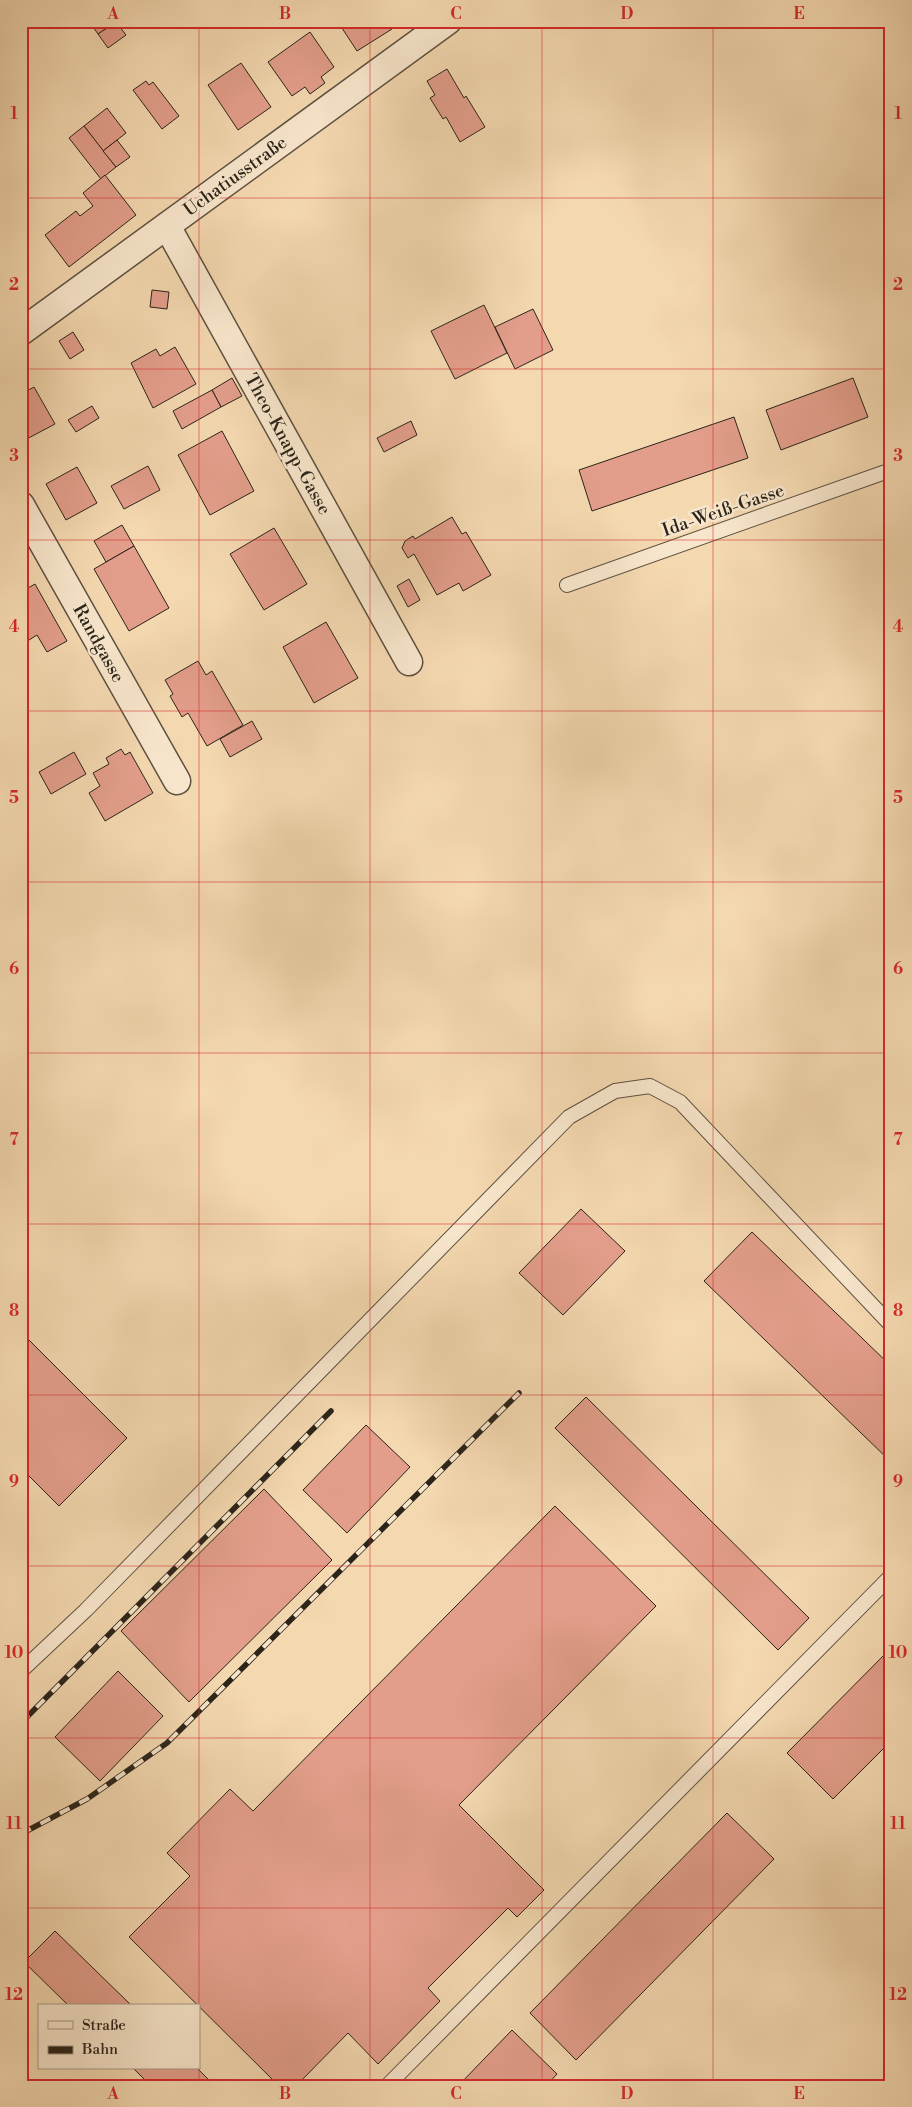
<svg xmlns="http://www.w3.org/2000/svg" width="912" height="2107" font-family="'Libre Bodoni',serif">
<rect width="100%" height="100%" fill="#f4d8b0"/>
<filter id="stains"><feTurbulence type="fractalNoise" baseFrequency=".004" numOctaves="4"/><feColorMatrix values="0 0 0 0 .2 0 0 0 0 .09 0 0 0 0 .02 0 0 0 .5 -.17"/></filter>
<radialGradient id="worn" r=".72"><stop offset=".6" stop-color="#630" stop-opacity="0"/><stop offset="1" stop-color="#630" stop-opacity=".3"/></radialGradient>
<g fill="#e39e8b" stroke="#2b241a">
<polygon points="89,21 111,21 113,24 98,34"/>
<polygon points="387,21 392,29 357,51 338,22"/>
<polygon points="116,22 126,35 108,48 98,34"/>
<polygon points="310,32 334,67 321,77 325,83 310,94 305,87 292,96 268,62"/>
<polygon points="241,63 271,107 238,130 208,85"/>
<polygon points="447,69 464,98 466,96 485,127 460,142 446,117 443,119 430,98 435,95 427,81"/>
<polygon points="146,81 149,85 153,82 179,116 162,129 133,90"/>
<polygon points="107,108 126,133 103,151 84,126"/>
<polygon points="84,126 116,167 101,179 69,138"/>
<polygon points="117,140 130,157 116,167 103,151"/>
<polygon points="105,175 136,215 69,267 45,235 76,211 80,216 93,206 83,193"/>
<polygon points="152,290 169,292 167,309 150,307"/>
<polygon points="484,305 507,353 455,379 431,331"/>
<polygon points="533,309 553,350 515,369 495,327"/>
<polygon points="73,332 84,350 70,359 59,341"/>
<polygon points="175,347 196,384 153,408 131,363 156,349 160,356"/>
<polygon points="232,378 242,396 221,407 212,390"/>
<polygon points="853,378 868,417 781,450 766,410"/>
<polygon points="34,387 55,424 21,442 21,394"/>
<polygon points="212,390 221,407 182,429 173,411"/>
<polygon points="92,406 99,418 76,432 68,420"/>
<polygon points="734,417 748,458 592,511 579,470"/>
<polygon points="411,421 417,435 384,452 377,438"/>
<polygon points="222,431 254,491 210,515 178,455"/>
<polygon points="148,466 160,490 124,509 111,486"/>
<polygon points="77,467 97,503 66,520 46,484"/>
<polygon points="452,517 462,534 466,532 491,575 463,591 459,583 437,595 414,554 408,558 402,548 405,541 413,536 415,539"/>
<polygon points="122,525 134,546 106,562 94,541"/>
<polygon points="274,528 307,584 264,610 230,554"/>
<polygon points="134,546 169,608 129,631 94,569"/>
<polygon points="409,579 420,600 408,607 397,586"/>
<polygon points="35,584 67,641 47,652 37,635 21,645 21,616 26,614 21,606 21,592"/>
<polygon points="326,622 358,678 314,703 283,647"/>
<polygon points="198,661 206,675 212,671 243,725 207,746 188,713 182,717 170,696 173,694 165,680"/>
<polygon points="252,721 262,739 230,757 220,739"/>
<polygon points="121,749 125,755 130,752 153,793 105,821 89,793 100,786 93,773 109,764 106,758"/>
<polygon points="74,752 86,774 51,794 39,772"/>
<polygon points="581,1209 625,1251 563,1315 519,1273"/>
<polygon points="752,1232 891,1366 891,1462 704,1281"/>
<polygon points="21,1332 127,1438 59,1506 21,1468"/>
<polygon points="586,1397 809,1618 778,1650 555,1428"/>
<polygon points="366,1425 410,1467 347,1533 303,1490"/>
<polygon points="264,1489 332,1560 189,1702 121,1631"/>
<polygon points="555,1506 656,1606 459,1805 544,1890 517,1917 508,1908 428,1988 440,2001 378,2064 348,2033 296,2086 279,2086 129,1937 190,1876 167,1853 230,1789 253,1811"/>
<polygon points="891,1648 891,1741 833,1799 787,1753"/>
<polygon points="118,1671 163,1716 100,1781 55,1737"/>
<polygon points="727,1813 774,1859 576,2060 530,2013"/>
<polygon points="55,1931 132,2006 69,2006 24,1962"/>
<polygon points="512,2030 557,2074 546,2086 458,2086"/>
<polygon points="133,2068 197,2068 215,2086 151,2086"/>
<polygon points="891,2078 891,2086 873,2086"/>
</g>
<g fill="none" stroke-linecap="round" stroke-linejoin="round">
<g stroke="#5d5140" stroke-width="16">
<g id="service">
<polyline points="567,585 891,470"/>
<polyline points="21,1671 86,1610 569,1117 615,1091 650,1086 680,1102 891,1325"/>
<polyline points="387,2086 891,1576"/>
</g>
</g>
<g stroke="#5d5140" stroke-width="29">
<g id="minor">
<polyline points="167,226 409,662"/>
<polyline points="21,332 448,21"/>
<polyline points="21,505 177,781"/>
</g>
</g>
<use href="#service" stroke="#f8e6cc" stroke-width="14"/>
<use href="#minor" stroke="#f8e6cc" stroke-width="26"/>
<g stroke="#2b241a" stroke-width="5.5">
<g id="rail">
<polyline points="21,1723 331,1411"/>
<polyline points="21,1834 87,1799 167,1743 519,1393"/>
</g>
</g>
<use href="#rail" stroke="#f8e6cc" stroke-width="4" stroke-dasharray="11" stroke-linecap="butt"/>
</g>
<path fill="none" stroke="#d62828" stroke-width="1" stroke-opacity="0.55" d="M199,21V2086M370,21V2086M542,21V2086M713,21V2086M21,198H891M21,369H891M21,540H891M21,711H891M21,882H891M21,1053H891M21,1224H891M21,1395H891M21,1566H891M21,1738H891M21,1908H891"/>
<g text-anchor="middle" stroke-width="5" stroke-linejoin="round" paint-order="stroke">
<g font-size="18" fill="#2b241a" stroke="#f8e6cc">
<text transform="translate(235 176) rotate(-36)" y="6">Uchatiusstraße</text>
<text transform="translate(288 444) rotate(61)" y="6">Theo-Knapp-Gasse</text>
<text transform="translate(723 510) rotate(-19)" y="6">Ida-Weiß-Gasse</text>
<text transform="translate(99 643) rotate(61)" y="6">Randgasse</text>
</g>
</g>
<rect width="912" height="2107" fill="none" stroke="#f4d8b0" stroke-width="55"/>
<rect x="38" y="2004" width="162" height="65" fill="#f8e6cc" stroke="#a69885"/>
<rect x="48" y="2021" width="25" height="8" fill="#f8e6cc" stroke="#a69885"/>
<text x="82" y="2030" font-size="15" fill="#2b241a">Straße</text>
<rect x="48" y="2046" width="25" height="8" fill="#2b241a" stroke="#a69885"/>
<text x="82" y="2054" font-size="15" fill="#2b241a">Bahn</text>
<rect x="28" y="28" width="856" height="2052" fill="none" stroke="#d62828" stroke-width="2"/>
<g font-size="16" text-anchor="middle" font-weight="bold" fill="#d62828">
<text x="113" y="19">A</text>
<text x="285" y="19">B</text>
<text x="456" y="19">C</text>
<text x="627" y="19">D</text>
<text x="799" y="19">E</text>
<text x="14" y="119">1</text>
<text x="898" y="119">1</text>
<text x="14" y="290">2</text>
<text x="898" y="290">2</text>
<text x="14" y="461">3</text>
<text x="898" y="461">3</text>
<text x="14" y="632">4</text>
<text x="898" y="632">4</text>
<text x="14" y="803">5</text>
<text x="898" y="803">5</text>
<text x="14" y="974">6</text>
<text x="898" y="974">6</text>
<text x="14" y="1145">7</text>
<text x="898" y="1145">7</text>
<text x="14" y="1316">8</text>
<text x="898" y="1316">8</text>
<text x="14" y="1487">9</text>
<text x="898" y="1487">9</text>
<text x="14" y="1658">10</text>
<text x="898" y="1658">10</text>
<text x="14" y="1829">11</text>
<text x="898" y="1829">11</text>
<text x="14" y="2000">12</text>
<text x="898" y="2000">12</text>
<text x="113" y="2099">A</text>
<text x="285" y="2099">B</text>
<text x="456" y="2099">C</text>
<text x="627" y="2099">D</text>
<text x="799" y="2099">E</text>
</g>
<rect width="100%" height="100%" filter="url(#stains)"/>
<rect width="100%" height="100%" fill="url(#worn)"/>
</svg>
